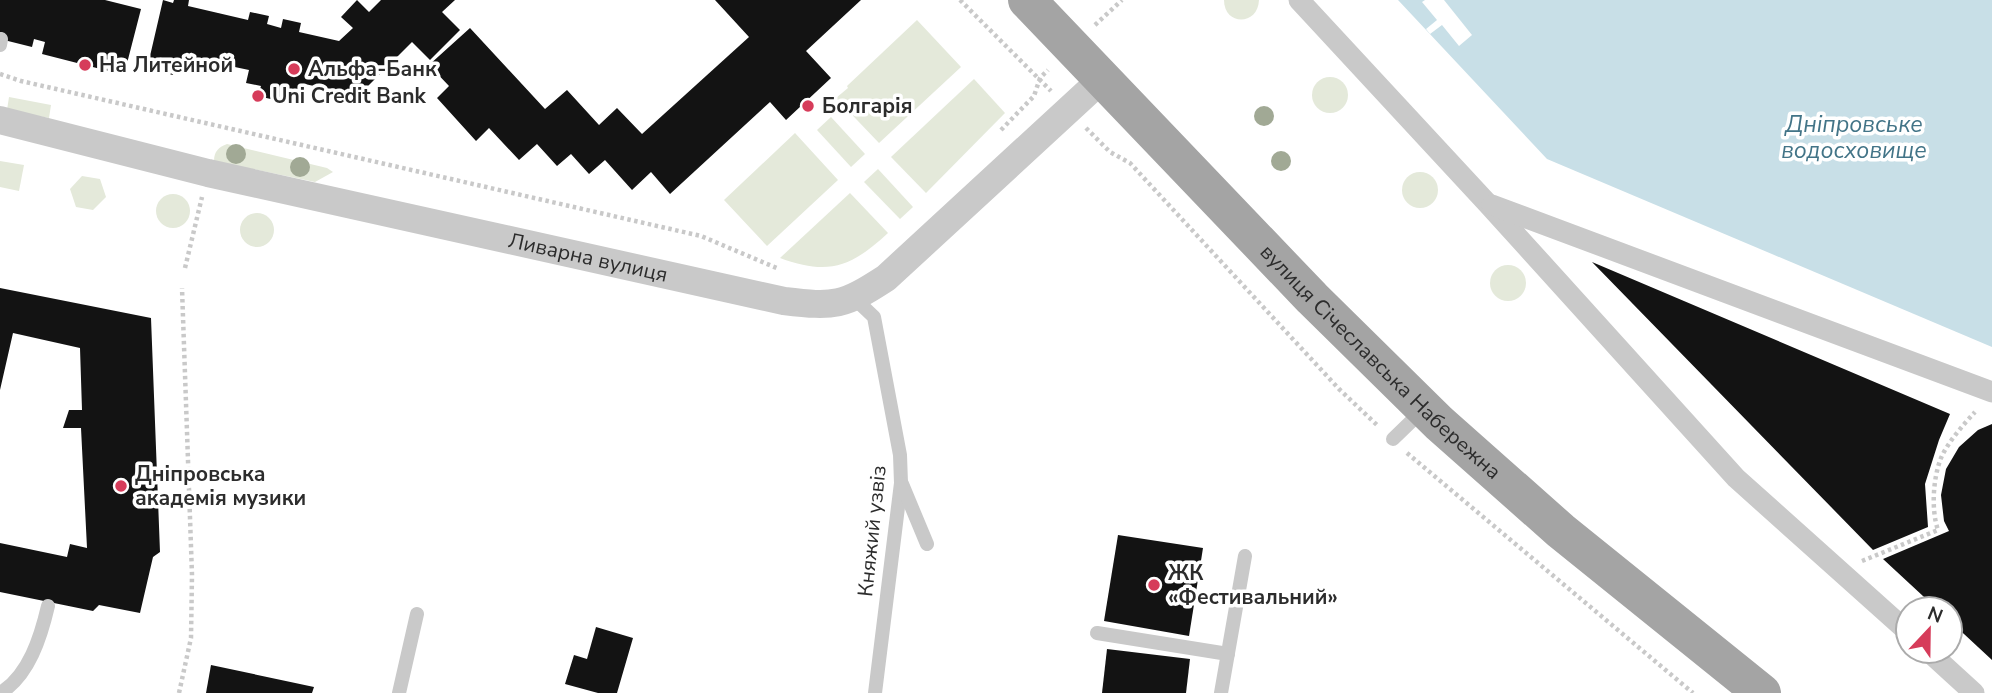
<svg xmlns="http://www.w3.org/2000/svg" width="1992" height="693" font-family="'Nunito Sans',sans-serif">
<rect width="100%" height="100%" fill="#fff"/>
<g fill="#e4e9da">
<path d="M1224,0H1259C1258,26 1224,26 1224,0Z"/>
<polygon points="917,20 961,67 879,143 836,98 848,88 847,86"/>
<circle cx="1330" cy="95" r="18"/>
<polygon points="974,79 1005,113 926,193 891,157"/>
<polygon points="9,97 51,105 49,118 7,110"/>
<polygon points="831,117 865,154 851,167 817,130"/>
<polygon points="795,133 838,180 767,246 724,200"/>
<path d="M227,144L327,168L333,172L315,182L214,161C214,151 219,147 227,144Z"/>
<polygon points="0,161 24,165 19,191 0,187"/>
<polygon points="878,169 913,207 900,219 864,182"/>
<circle cx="1420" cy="190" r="18"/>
<polygon points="82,176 100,179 106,197 93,210 76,207 70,189"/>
<path d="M850,193L888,233C851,267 829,276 780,258Z"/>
<circle cx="173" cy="211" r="17"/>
<circle cx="257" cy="230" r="17"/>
<circle cx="1508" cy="283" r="18"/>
</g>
<polygon fill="#c8dfe7" points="1398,0 1992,0 1992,347 1547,159"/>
<polygon fill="#fff" points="1425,0 1444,0 1472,35 1459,46 1442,25 1430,34 1426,29 1437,20 1422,2"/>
<g fill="#131313">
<polygon points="0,0 105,0 141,9 124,75 42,54 45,42 34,39 32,47 0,39"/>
<polygon points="163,0 173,3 174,0 189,0 188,6 248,20 250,12 269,16 267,24 281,28 283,19 301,23 299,32 339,41 353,28 341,17 357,0 369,12 381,0 455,0 442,12 460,30 430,60 412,42 358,96 305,84 300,106 258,96 261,86 246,83 249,70 192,58 190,68 175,64 173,75 147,69"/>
<polygon points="715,0 861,0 806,51 831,78 786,120 770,102 670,194 651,172 632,190 605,160 589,174 571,154 557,166 537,144 519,160 489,128 476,141 437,98 449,86 429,65 470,28 545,109 567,90 599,125 617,108 642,134 749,37"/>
<polygon points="1592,262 1950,414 1939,440 1925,484 1928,527 1873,550"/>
<polygon points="0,288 151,318 160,552 153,557 140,613 99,605 93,611 0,592 0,543 67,557 70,544 87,548 81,428 63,428 69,410 82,410 80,348 13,333 0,390"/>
<polygon points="1992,424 1992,660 1950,621 1950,609 1937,609 1883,559 1949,531 1944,521 1941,495 1946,469 1959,447 1978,430"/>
<polygon points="1118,535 1203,548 1189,636 1104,621"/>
<polygon points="596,627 633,638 617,693 598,693 565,684 574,655 587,659"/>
<polygon points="1107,649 1190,659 1186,693 1102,693"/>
<polygon points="211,665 314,687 312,693 206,693"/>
</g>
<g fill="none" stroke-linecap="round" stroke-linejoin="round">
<g stroke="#c9c9c9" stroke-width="4.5" stroke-dasharray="3.5 3.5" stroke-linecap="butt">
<polyline points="960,0 1051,91"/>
<polyline points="1095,25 1122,0"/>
<polyline points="0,74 21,81 701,236 779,269"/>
<polyline points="1086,128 1110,152 1130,163 1339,389 1378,426"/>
<polyline points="1001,130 1034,96 1040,78 1048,70"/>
<polyline points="185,268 202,197"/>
<polyline points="1407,453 1693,693"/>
<path d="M1862,561L1938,530C1931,510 1933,478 1941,458C1948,442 1963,425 1975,412"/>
<polyline points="179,693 191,638 192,575 182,288"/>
</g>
<g stroke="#c9c9c9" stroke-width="14">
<polyline points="0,45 1,39"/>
<polyline points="854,298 874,317 900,455 901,483 875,693"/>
<polyline points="1393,439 1424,409"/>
<polyline points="902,484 927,544"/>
<polyline points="1097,633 1228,654"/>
<path d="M0,693C29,676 41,636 48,606"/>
<polyline points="399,693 417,614"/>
<polyline points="1221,693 1245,556"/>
</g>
<g stroke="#c9c9c9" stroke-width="21">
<polyline points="1299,0 1488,204 1736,478 1908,632"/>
<polyline points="1492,205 1992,392"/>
<polyline points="1928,651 1974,693"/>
</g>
<path stroke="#c9c9c9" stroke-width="28" id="s1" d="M0,120L208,173L784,301C835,307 843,306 886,278L1102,79"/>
<path stroke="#a4a4a4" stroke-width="38" id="s2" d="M1027,0L1312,298L1439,423L1561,531L1762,693"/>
</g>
<g fill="#a1a995">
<circle cx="1264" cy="116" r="10"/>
<circle cx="236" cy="154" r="10"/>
<circle cx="1281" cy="161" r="10"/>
<circle cx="300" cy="167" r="10"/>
</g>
<g fill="#d63c5a" stroke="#fff" stroke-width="2.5">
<circle cx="85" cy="65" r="7"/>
<circle cx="294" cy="69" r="7"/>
<circle cx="258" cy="96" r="7"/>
<circle cx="808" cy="106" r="7"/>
<circle cx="121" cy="486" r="7"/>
<circle cx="1154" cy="585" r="7"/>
</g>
<g text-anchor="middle" stroke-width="7" stroke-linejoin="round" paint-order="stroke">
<g font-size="21" font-weight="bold" fill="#2c2c2c" stroke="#fff" text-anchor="start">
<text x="99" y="72">На Литейной</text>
<text x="308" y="76">Альфа-Банк</text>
<text x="272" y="103">Uni Credit Bank</text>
<text x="822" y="113">Болгарія</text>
<text x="135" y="481">Дніпровська<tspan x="135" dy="24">академія музики</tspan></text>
<text x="1168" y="580">ЖК<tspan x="1168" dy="24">«Фестивальний»</tspan></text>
</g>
<g font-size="21" fill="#2c2c2c" stroke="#fff">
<text dy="7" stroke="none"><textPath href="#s1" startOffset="604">Ливарна вулиця</textPath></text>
<text dy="7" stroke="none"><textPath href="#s2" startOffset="506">вулиця Січеславська Набережна</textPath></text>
<text transform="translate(872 531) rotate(-84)" y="7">Княжий узвіз</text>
</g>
<g font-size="23" font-style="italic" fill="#427487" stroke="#fff">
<text x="1854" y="132">Дніпровське<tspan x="1854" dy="26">водосховище</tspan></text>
</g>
</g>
<g transform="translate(1929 630) rotate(22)"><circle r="33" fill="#ffffff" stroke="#ababab" stroke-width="2"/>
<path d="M0-5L12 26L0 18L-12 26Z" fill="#d63c5a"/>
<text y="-10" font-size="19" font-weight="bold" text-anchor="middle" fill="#2c2c2c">N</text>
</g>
</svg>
